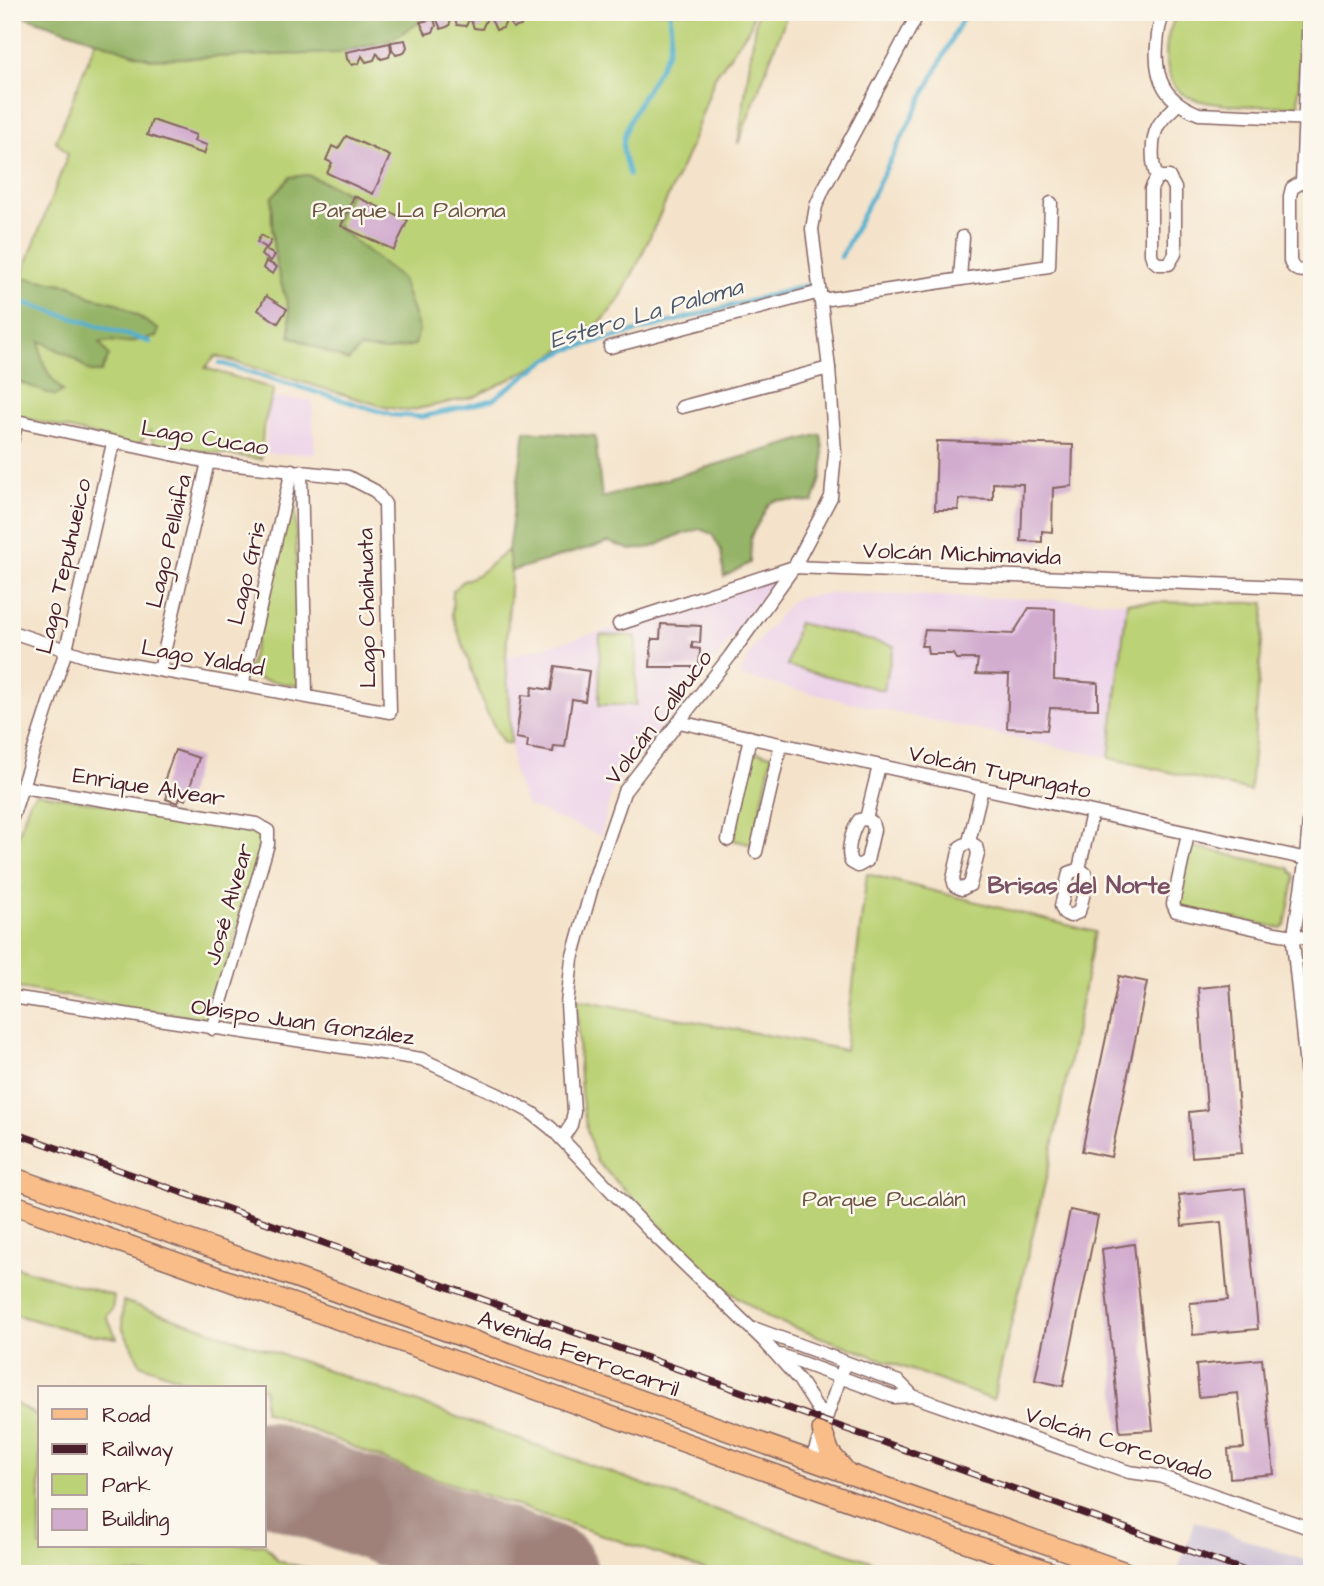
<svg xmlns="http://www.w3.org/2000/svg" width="1324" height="1586" font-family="'Architects Daughter',sans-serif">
<rect width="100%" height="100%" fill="#fbf7ec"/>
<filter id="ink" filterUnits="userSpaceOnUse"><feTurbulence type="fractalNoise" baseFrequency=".0143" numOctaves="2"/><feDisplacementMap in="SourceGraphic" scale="14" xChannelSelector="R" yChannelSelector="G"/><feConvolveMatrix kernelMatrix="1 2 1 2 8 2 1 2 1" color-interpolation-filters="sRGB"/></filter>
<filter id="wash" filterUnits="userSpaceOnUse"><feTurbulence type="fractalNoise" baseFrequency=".00686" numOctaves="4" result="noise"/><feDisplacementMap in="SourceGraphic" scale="28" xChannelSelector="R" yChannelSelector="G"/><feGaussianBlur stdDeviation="1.57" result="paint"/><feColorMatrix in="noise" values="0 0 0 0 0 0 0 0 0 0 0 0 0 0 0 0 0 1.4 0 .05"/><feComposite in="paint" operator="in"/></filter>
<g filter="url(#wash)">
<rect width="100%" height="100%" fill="#f4e3ca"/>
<g fill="#ecd1e9">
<polygon points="272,398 312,400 315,454 267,453 267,414"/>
<polygon points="774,580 684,702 613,787 601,836 527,806 513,771 506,657 644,620"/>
<polygon points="832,593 1127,602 1109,758 892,712 739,676 751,651 790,602 797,598"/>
</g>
<polygon fill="#cbbfd4" points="1195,1521 1312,1563 1312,1574 1177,1573"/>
<g fill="#bcd276" stroke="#837850" stroke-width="2">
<polygon points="107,12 753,12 750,27 715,77 690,148 639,261 619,300 603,320 540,364 474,397 408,411 385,407 216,356 205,368 274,389 263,428 261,459 157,445 153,442 150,431 137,446 12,415 12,302 68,154 56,141"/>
<polygon points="757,12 788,12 738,144"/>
<path d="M1178,12H1302L1298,106C1269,105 1196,111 1177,89C1170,82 1169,73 1167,64C1164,46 1169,28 1178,12Z"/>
<polygon points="293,489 295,491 299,686 247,677"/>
<polygon points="508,550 511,571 506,657 511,743 503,743 486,711 452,614 453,591 463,581 479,574"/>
<polygon points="1127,602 1265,603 1250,791 1109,758"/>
<polygon points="798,623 894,646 883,690 787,666"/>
<polygon points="600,635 636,636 636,705 599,705"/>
<polygon points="753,751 772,755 753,845 733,840"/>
<polygon points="36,793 260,830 264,839 213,1014 208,1020 12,987 12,854 30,800"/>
<polygon points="1195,847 1289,868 1295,877 1285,925 1281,928 1185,909 1180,901 1190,851"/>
<path d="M867,874L1095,932L1050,1162L993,1400L771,1319L718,1284L597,1162C577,1112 579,1053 577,999L845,1050Z"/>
<polygon points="12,1266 114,1296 112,1309 106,1316 117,1338 81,1333 12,1314"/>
<polygon points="123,1301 327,1370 698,1504 910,1574 717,1574 408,1469 264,1411 264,1388 205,1388 140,1364 122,1327"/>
<polygon points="12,1402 40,1417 40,1546 264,1544 278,1561 329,1574 12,1574"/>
</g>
<g fill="#95b467" stroke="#706a49" stroke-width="2">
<polygon points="12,12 437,12 390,40 339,53 150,59"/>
<path d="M308,175L350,194L336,222L341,230L402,279L419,330L415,345L386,351L360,348L348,361L290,336C292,311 285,299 279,275C272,251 271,223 272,197L290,177Z"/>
<path d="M12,276L71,285L91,297L117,303L159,330L156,337L125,343L110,341L100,343L109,356L101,372H90L74,358L40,341C40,363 48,376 63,391L55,396L12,379Z"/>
<path d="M525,431L595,436L602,498L821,434C826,462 823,476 813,502L776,500L769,504L751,536L750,563L724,577L721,550L712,534L700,529L676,536L653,547L631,550L609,542L511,571L508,550Z"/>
</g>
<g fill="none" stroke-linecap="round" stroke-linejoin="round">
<g stroke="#51b0d0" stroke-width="4.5">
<path d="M629,175C627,166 623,157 623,148C621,121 658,78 668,50C672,36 671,26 670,12"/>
<polyline points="841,257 966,12"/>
<polyline points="12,299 150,342"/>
<polyline points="220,363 392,415 422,417 492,400 548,359 570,349 809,285"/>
</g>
<polyline stroke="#9f817a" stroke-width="100" points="264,1471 548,1574"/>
</g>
<g id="blocks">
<g fill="#d2accf">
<polygon points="456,12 472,13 466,26 457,25 455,19"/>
<polygon points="522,12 523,19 521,26 513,28 507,15"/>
<polygon points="450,13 451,20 449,26 441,29 435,16"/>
<polygon points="473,14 488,16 482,29 474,28 471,21"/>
<polygon points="505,14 506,21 503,28 496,30 490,17"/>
<polygon points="434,19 436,26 433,32 426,34 420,22"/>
<polygon points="405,40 407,47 404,53 396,55 392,49 391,42"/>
<polygon points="390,43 391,51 389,57 381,59 377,53 374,60 366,62 362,56 359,63 352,65 347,59 346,52"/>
<polygon points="152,120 196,135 194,141 207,145 204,154 147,135"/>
<polygon points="346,136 390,156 373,194 327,173 332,163 326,160 332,146 338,149"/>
<polygon points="354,196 408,220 394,250 341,226"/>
<polygon points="261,235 271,241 267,248 257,242"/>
<polygon points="264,249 275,255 271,261 261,255"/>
<polygon points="266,261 277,267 273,274 263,268"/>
<polygon points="266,296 287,309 278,323 258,310"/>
<polygon points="937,441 1073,445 1072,486 1053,488 1052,532 1042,531 1042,542 1021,541 1023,484 993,483 993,500 959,499 958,510 935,510"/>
<polygon points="1029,608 1055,609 1054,680 1098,683 1098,709 1050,708 1047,730 1007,728 1009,675 976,674 978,659 956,659 953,654 928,654 927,646 921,646 925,630 1013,634"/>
<polygon points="661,624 701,626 700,643 692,642 692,648 700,649 699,667 650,667 652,639 660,639"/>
<polygon points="555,666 589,671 585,701 572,699 565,747 554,746 553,752 527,748 528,740 516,738 522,695 531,696 532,687 551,690"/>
<polygon points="175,750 199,758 186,800 180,798 178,803 166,799 168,793 161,790"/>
<polygon points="1119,976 1147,982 1111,1157 1082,1151"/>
<polygon points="1230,985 1242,1153 1192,1157 1189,1112 1207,1110 1198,988"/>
<polygon points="1245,1188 1258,1329 1193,1335 1190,1303 1228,1300 1221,1222 1182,1226 1179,1195"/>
<polygon points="1070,1210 1098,1216 1063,1386 1035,1380"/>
<polygon points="1134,1244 1153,1430 1120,1432 1102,1249"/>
<polygon points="1262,1359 1274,1474 1230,1478 1228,1449 1244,1448 1238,1393 1199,1397 1196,1365"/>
</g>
</g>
</g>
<g filter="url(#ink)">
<use href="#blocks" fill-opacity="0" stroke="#866463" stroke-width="2"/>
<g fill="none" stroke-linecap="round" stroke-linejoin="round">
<g stroke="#866463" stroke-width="15">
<g id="street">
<path d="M1165,12C1159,22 1158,33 1157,45C1154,81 1166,101 1199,114L1312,119"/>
<path d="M1157,177H1169L1175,188V254L1169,264H1158L1153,260L1151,254V189L1157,177C1151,164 1151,139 1158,126C1163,117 1171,111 1178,104"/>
<polyline points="1302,182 1309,12"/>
<path d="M1302,182L1292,188L1290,196V261C1293,270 1298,272 1307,270L1312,265"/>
<polyline points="960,279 963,237"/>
<polyline points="822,300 1049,266 1051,203"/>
<polyline points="610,347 820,292"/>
<polyline points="682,407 829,368"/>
<polyline points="12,420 208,462 348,477 375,491 385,504 390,712 87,657 12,632"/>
<polyline points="12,442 17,421"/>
<polyline points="301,471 306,696"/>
<polyline points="619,624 794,567 1312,588"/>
<polyline points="160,670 208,462"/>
<polyline points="242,685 292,470"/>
<polyline points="679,722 1312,860"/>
<polyline points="1312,785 1306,858 1293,941 1312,1126"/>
<polyline points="22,787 256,824 268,831 268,844 213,1029"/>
<polyline points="12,818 66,650 113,443"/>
<path d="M866,819L872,822L874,830L867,861L858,866L851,862C846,851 852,830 859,820Z"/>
<polyline points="866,819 879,766"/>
<polyline points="1188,834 1173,904 1176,911 1275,933 1312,939"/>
<polyline points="728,840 750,737"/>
<polygon points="969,842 976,846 978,854 970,885 962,889 955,886 953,879 960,847"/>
<polyline points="969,842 982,788"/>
<polyline points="756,852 781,744"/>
<polygon points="1079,869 1085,873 1087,881 1079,912 1070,916 1064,913 1061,906 1069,873"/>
<polyline points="1079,869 1092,813"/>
<polyline points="12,997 421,1059 499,1095 532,1113 551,1128 650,1231 763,1340 799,1380 825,1420"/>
<polyline points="562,1139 571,1125 574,1112 567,1004 572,959 594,880 624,792 730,656 794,567 831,497 835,453 829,368 812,229 816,206 823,190 919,12"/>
<polyline points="756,1329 899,1382 913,1396"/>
<polyline points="780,1355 894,1397 913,1396 1129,1472 1159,1476 1312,1529"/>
<polyline points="811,1462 843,1369"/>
</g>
</g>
<g stroke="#866463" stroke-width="22">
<g id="primary">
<polyline points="12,1177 1131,1574"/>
<polyline points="12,1204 1056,1574"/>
<polyline points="822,1430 830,1453 848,1474"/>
</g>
</g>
<use href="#street" stroke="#fff" stroke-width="12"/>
<use href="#primary" stroke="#f8bd88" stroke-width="19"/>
<g stroke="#4a1f2b" stroke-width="7">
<polyline id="rail" points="12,1132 1254,1574"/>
</g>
<use href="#rail" stroke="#fbf7ec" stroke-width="4.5" stroke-dasharray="13" stroke-linecap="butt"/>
</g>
</g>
<g text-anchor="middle" stroke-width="5" stroke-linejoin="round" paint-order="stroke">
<g font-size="23" fill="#6c5542" stroke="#fbf7ec">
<text x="409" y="217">Parque La Paloma</text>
<text x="884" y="1206">Parque Pucalán</text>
</g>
<g font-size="23" fill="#4a1f2b" stroke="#fbf7ec">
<text transform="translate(205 437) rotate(9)" y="8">Lago Cucao</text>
<text transform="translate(168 541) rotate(-77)" y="8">Lago Pellaifa</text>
<text transform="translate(962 553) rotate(2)" y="8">Volcán Michimavida</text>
<text transform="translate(63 566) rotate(-77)" y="8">Lago Tepuhueico</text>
<text transform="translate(246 573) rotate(-77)" y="8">Lago Gris</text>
<text transform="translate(366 608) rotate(-91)" y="8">Lago Chaihuata</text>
<text transform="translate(203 657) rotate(10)" y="8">Lago Yaldad</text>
<text transform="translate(658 717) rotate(-53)" y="8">Volcán Calbuco</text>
<text transform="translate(1000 771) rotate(12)" y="8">Volcán Tupungato</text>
<text transform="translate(149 786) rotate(9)" y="8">Enrique Alvear</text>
<text transform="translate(228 904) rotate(-74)" y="8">José Alvear</text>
<text transform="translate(303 1021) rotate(8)" y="8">Obispo Juan González</text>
<text transform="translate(579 1353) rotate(20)" y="8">Avenida Ferrocarril</text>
<text transform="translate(1119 1443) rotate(18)" y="8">Volcán Corcovado</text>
</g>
<g font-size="24" font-style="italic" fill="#4d596d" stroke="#fbf7ec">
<text transform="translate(646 313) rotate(-16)" y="8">Estero La Paloma</text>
</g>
<g font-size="24" font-weight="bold" fill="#7a5064" stroke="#fbf7ec">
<text x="1079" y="893">Brisas del Norte</text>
</g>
</g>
<rect width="1324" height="1586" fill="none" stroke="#fbf7ec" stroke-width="42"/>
<rect x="38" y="1386" width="228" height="161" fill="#fbf7ec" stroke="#b4a19f" stroke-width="2"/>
<rect x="52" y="1409" width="35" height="10" fill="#f8bd88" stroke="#b4a19f" stroke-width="2"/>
<text x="102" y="1422" font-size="21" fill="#4a1f2b">Road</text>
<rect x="52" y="1444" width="35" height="10" fill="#4a1f2b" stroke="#b4a19f" stroke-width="2"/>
<text x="102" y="1456" font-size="21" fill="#4a1f2b">Railway</text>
<rect x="52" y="1474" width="35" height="21" fill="#bcd276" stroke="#b4a19f" stroke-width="2"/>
<text x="102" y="1492" font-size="21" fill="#4a1f2b">Park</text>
<rect x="52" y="1509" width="35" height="21" fill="#d2accf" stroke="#b4a19f" stroke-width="2"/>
<text x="102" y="1526" font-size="21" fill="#4a1f2b">Building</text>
</svg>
